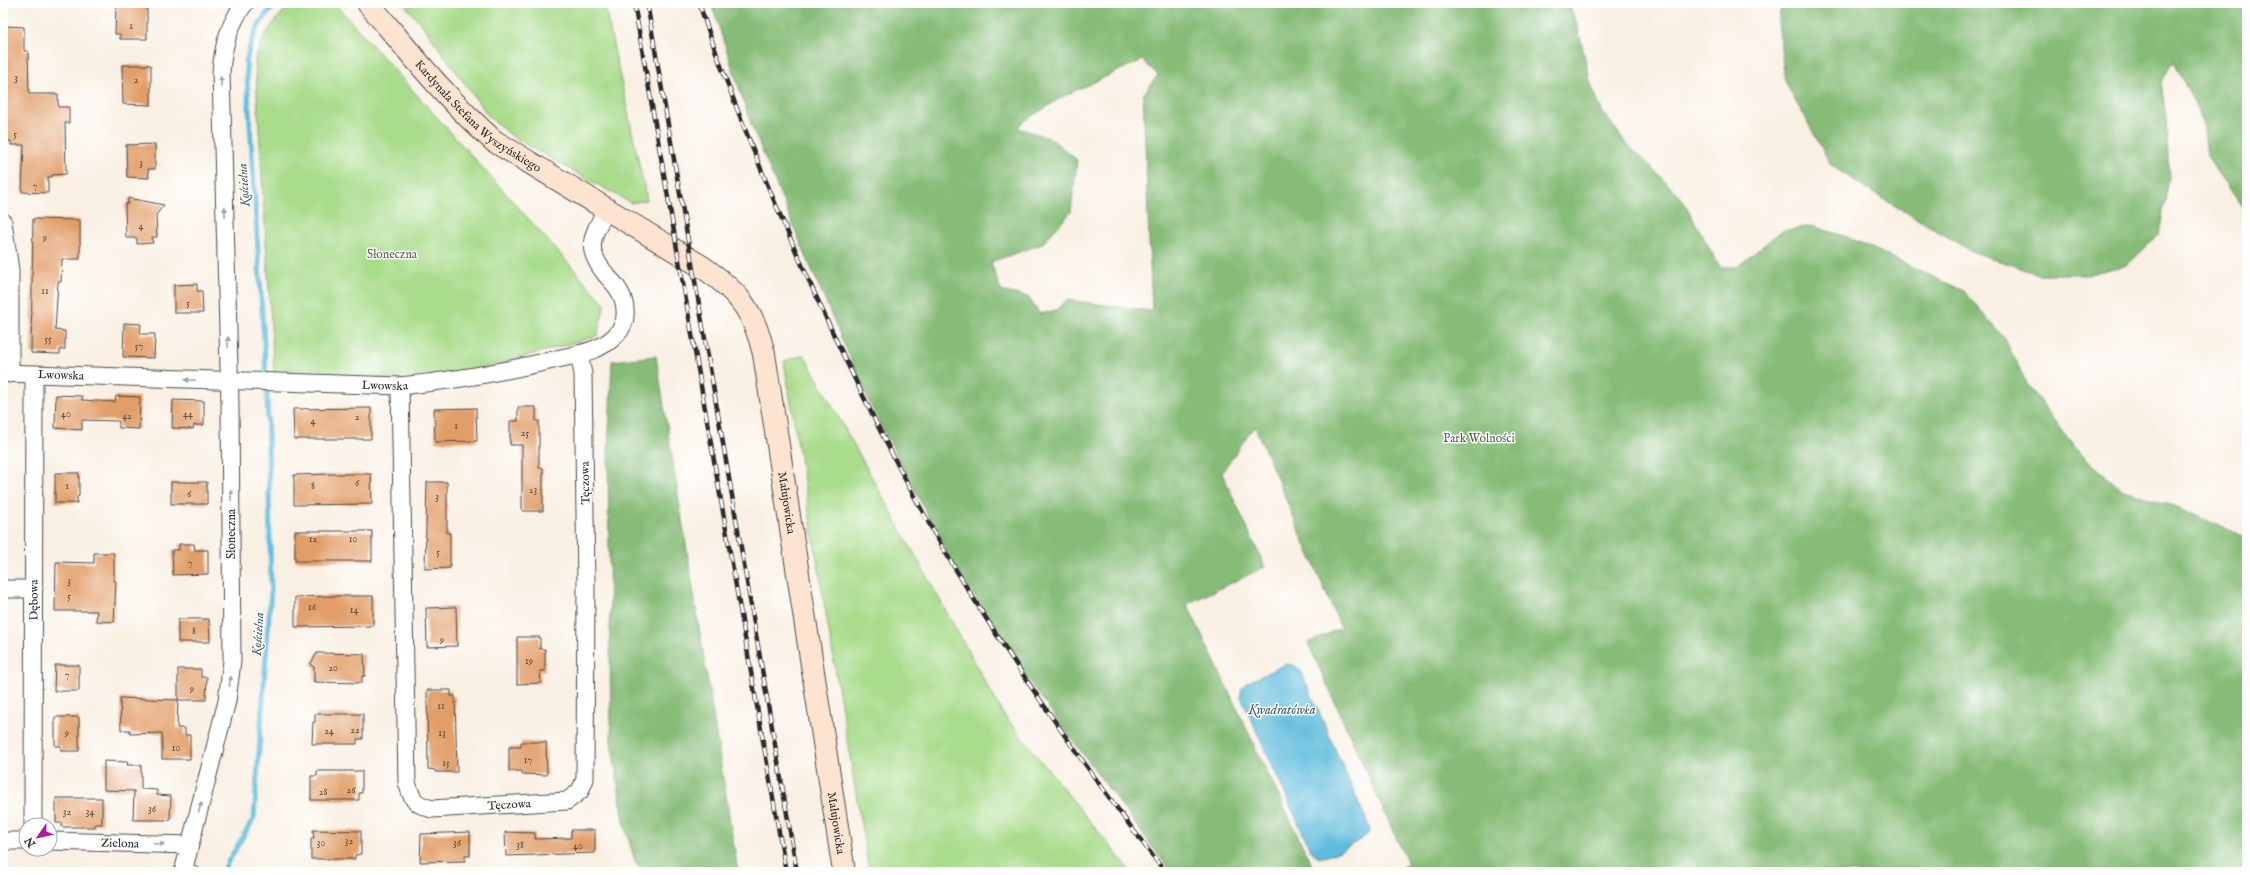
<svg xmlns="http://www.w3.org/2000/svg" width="2250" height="875" font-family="'IM FELL English',serif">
<rect width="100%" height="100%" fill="#fff"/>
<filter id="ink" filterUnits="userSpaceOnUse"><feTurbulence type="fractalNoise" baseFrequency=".025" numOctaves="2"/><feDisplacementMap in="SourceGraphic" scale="8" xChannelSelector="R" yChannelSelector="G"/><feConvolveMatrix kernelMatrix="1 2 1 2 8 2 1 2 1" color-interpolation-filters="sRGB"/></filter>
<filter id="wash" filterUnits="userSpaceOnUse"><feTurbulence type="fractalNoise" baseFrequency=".012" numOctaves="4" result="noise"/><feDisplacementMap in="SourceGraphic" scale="16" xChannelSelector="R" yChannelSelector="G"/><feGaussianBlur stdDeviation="0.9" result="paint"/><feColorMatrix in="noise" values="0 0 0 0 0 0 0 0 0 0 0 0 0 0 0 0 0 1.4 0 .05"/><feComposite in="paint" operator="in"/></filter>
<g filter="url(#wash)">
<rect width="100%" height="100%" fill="#f9f0e3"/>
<g fill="#a9dc8b" stroke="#6a845b">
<path d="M292,3H334L605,304L597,336L473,371L404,380L274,374L255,60C264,34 272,22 292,3Z"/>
<polygon points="403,3 604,3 647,200 631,203 516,139 489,117 424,27"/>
<polygon points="804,355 1003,714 1131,872 869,872 784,361"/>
</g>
<g fill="#86bc77" stroke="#587451" fill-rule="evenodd">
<path d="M711,3H1568L1577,24L1591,84L1602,111L1625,142L1681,197L1720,267H1737L1781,231L1812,226L1850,238L1964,291L2005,339L2027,384L2078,451L2121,489L2176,507L2247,538V872H1391L1408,864L1308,643L1341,628L1255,427L1249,433L1222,473L1265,567L1187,604L1315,872H1171L1033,687L951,560L870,404L806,256L751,124ZM1142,60L1158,75L1143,95L1152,311L1067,300L1056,310L1040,314L1028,297L1001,291L991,262L1042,244L1071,212L1077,160L1050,138L1018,128L1021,123L1064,96Z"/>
<polygon points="1782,3 2247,3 2247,214 2207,156 2203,122 2174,62 2161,82 2166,118 2169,178 2159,235 2127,265 2090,274 2038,274 1971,251 1870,191 1831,165 1785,81 1778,22"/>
<polygon points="656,356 738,872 642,872 635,861 625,827 611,742 608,452 612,361"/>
</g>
<path fill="#5ebcdc" stroke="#447484" d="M1286,664L1294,665L1301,671L1369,826V833C1362,840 1333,856 1323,857C1317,857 1314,854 1310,849L1241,697V689L1246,683Z"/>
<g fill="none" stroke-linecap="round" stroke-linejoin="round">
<g stroke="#5ebcdc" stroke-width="5">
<path d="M266,374L246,62C251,38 259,18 278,3"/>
<polyline points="222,871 244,872"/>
<polyline points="222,872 254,818 271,589 267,388"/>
</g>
</g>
<g id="blocks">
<g fill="#e29e68">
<polygon points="147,3 147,39 120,39 120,34 115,34 116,7 139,7"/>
<polygon points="6,26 24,27 24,51 28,51 29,94 58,94 58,107 69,107 69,123 65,123 66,174 52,175 52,177 48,177 48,193 22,192 24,145 11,145 11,141 3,141 3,63 5,63"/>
<polygon points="122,65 151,65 151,105 123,104"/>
<polygon points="155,144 155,169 148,169 149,178 127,177 126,145"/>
<polygon points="128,198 164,205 156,215 157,237 152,237 153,243 137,244 137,238 126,238 125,204 128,204"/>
<polygon points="33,219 80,220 80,259 62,259 61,282 58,282 55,330 65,331 65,349 60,349 60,354 31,353"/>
<polygon points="197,284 197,291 202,291 203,313 174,313 174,285"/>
<polygon points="124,323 141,324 140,334 155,334 154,358 123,357"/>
<polygon points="56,395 82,396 82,400 115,402 116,396 140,397 139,429 119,428 119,421 82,420 82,430 55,428"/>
<polygon points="173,400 204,401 204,425 194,425 193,429 172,428"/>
<polygon points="518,407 536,407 536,421 539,421 539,468 543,468 543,511 522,511 522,445 510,445 510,421 518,421"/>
<polygon points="371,408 371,439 294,439 293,409"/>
<polygon points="476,408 477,441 435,442 434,409"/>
<polygon points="55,473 79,473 79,496 77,497 77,503 55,503"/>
<polygon points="333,474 371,474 372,504 294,505 294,475"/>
<rect x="171" y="482" width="36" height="22"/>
<polygon points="427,482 447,482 447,533 450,533 450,568 425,569"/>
<rect x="295" y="531" width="77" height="30"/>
<polygon points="179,544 194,544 195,550 208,550 208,574 173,575 172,550 179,550"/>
<polygon points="94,553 114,553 114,581 116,581 114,622 96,621 97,611 55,611 56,562 94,563"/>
<polygon points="334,596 373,596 373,626 295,627 295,597"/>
<polygon points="456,607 457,646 427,647 426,608"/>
<polygon points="178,619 209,619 210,642 178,642"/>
<polygon points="517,637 540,637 540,649 545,649 545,671 540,671 541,683 517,684"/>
<polygon points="317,653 364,654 365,676 362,676 362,683 314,682 314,667 310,665"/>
<polygon points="55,665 79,665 79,691 54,691"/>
<polygon points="178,669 201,669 201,677 207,677 206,700 178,700"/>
<polygon points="427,690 451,690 451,696 455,696 457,772 435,772 435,770 428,769"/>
<polygon points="120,698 178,700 177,728 185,728 185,735 190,735 190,759 162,759 162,733 130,734 130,730 121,730"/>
<polygon points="315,714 363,714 363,739 357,739 357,744 312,744 313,722 315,722"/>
<polygon points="55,717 79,717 79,751 61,751 61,746 55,746"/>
<polygon points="521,742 546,742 547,775 522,774 522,771 509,771 509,747 521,747"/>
<polygon points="104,761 128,762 127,765 141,765 141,789 157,790 157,795 171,796 170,820 133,820 134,791 104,790"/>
<polygon points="317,771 362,771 362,793 359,793 359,800 311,800 311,776 317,776"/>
<polygon points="56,798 102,798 102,824 95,824 95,827 62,827 62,823 56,823"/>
<polygon points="313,830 361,831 361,854 355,855 355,859 311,859 311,838 314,838"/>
<polygon points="571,830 595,830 595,853 506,856 505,832 535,833 535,839 571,838"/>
<polygon points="470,832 470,856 465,856 465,861 420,862 421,834"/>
</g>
</g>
</g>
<g filter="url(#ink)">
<use href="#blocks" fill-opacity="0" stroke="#4a4947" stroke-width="1"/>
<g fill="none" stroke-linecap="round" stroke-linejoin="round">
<g stroke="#4a4947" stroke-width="11">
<polyline id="lane" points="184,867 196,872"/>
</g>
<g stroke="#4a4947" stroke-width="19">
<g id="street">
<polyline points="3,222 10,270 10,374"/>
<path id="s1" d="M3,373L400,386C452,381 502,372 553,360C573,355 601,352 616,335C626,325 627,312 623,299C620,290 614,283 608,277C584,249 591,239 606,210"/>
<path id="s2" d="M400,386L407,782C412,800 414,804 432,809L567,801L580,791L585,779L586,583L583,374L579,354"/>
<polyline points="3,589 34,589"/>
<path id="s3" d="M33,825L34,374"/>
<polyline points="3,841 26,841"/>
<path id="s4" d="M50,841L189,845"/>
<path d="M183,872L227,701L232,661L230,404L221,72C223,46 229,24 245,3"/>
</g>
</g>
<g stroke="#4a4947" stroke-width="24">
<g id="secondary">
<path id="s5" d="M368,3C408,50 447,100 494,141L704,268C740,293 754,312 764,354L844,872"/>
</g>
</g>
<use href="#lane" stroke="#fff" stroke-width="9"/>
<use href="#street" stroke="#fff" stroke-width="17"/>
<use href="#secondary" stroke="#fde4d1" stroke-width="22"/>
<g stroke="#2b2b2b" stroke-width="4.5">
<g id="rail">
<polyline points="634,3 786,872"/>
<polyline points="647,3 797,872"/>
<path d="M699,3C738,120 786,233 838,344C874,419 910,493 953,565C1017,671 1090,774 1165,872"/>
</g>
</g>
<use href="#rail" stroke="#fff" stroke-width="3" stroke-dasharray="9" stroke-linecap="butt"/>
</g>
<defs><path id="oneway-solid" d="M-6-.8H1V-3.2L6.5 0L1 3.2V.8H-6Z"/></defs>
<g fill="#a0a0a0">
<use href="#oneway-solid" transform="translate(221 82) rotate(-92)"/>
<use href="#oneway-solid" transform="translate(225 212) rotate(-92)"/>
<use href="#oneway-solid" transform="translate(228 342) rotate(-91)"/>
<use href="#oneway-solid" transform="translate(190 380) rotate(-178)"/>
<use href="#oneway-solid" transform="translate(231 495) rotate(-91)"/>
<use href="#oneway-solid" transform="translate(230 681) rotate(-84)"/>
<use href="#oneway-solid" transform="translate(200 807) rotate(-75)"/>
<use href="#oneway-solid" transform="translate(159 844) rotate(2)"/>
</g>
</g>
<g text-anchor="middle" stroke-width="3" stroke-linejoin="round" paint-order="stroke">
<g font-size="10" fill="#59483a">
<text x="131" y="29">1</text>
<text x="16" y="81">3</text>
<text x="136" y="83">2</text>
<text x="15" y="137">5</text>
<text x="141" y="166">3</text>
<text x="35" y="189">7</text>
<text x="141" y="229">4</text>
<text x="45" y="241">9</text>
<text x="45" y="294">11</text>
<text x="188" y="306">5</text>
<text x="48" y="342">55</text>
<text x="139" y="349">57</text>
<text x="66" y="417">40</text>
<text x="188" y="417">44</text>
<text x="127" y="419">42</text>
<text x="357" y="420">2</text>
<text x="313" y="424">4</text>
<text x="456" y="429">1</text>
<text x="525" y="436">25</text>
<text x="357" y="486">6</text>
<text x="67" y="489">1</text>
<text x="313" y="489">8</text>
<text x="533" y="493">23</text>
<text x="189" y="497">6</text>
<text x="437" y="500">3</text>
<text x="313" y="542">12</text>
<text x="353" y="542">10</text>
<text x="438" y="555">5</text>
<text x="190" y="566">7</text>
<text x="69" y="584">3</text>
<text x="69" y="599">5</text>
<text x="312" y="610">16</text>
<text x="354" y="613">14</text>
<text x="194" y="634">8</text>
<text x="442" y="643">9</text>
<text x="529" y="664">19</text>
<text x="333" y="671">20</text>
<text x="67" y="678">7</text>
<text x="192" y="692">9</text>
<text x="441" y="709">11</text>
<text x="355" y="733">22</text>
<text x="329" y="734">24</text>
<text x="67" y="736">9</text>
<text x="442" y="736">13</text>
<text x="176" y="751">10</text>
<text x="528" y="763">17</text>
<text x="446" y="766">15</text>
<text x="351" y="793">26</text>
<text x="323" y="795">28</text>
<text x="152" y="812">36</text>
<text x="67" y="815">32</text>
<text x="90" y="815">34</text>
<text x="349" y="844">32</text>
<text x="321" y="846">30</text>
<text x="457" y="846">36</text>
<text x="520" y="848">38</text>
<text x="578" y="849">40</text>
</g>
<g font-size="12" fill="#2b2b2b" stroke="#fff">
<text dy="4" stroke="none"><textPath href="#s5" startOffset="159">Kardynała Stefana Wyszyńskiego</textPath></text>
<text dy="4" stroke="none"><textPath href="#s1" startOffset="58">Lwowska</textPath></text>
<text dy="4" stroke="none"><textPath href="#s1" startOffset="382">Lwowska</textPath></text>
<text transform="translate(585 483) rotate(-91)" y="4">Tęczowa</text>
<text dy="4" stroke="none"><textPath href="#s5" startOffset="691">Małujowicka</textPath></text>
<text transform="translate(231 534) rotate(-90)" y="4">Słoneczna</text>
<text dy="4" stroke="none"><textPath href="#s3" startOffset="225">Dębowa</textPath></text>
<text dy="4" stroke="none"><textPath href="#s2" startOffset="513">Tęczowa</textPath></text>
<text dy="4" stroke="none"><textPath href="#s5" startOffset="1015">Małujowicka</textPath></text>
<text dy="4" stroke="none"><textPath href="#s4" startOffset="70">Zielona</textPath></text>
</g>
<g font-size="12" fill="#516048" stroke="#fff">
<text x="392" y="258">Słoneczna</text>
<text x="1479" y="442">Park Wolności</text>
</g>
<g font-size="13" font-style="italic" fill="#3d5e69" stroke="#fff">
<text transform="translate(243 185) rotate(-94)" y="5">Kościelna</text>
<text transform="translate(257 634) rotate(-86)" y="5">Kościelna</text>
<text x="1282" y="714">Kwadratówka</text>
</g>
</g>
<rect width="2250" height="875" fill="none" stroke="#fff" stroke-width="16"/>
<g transform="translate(38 837) rotate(236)"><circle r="19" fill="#ffffff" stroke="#aaaaaa"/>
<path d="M0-3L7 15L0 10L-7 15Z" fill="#b5179e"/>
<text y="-6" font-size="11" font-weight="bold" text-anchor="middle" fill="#2b2b2b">N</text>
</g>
</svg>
